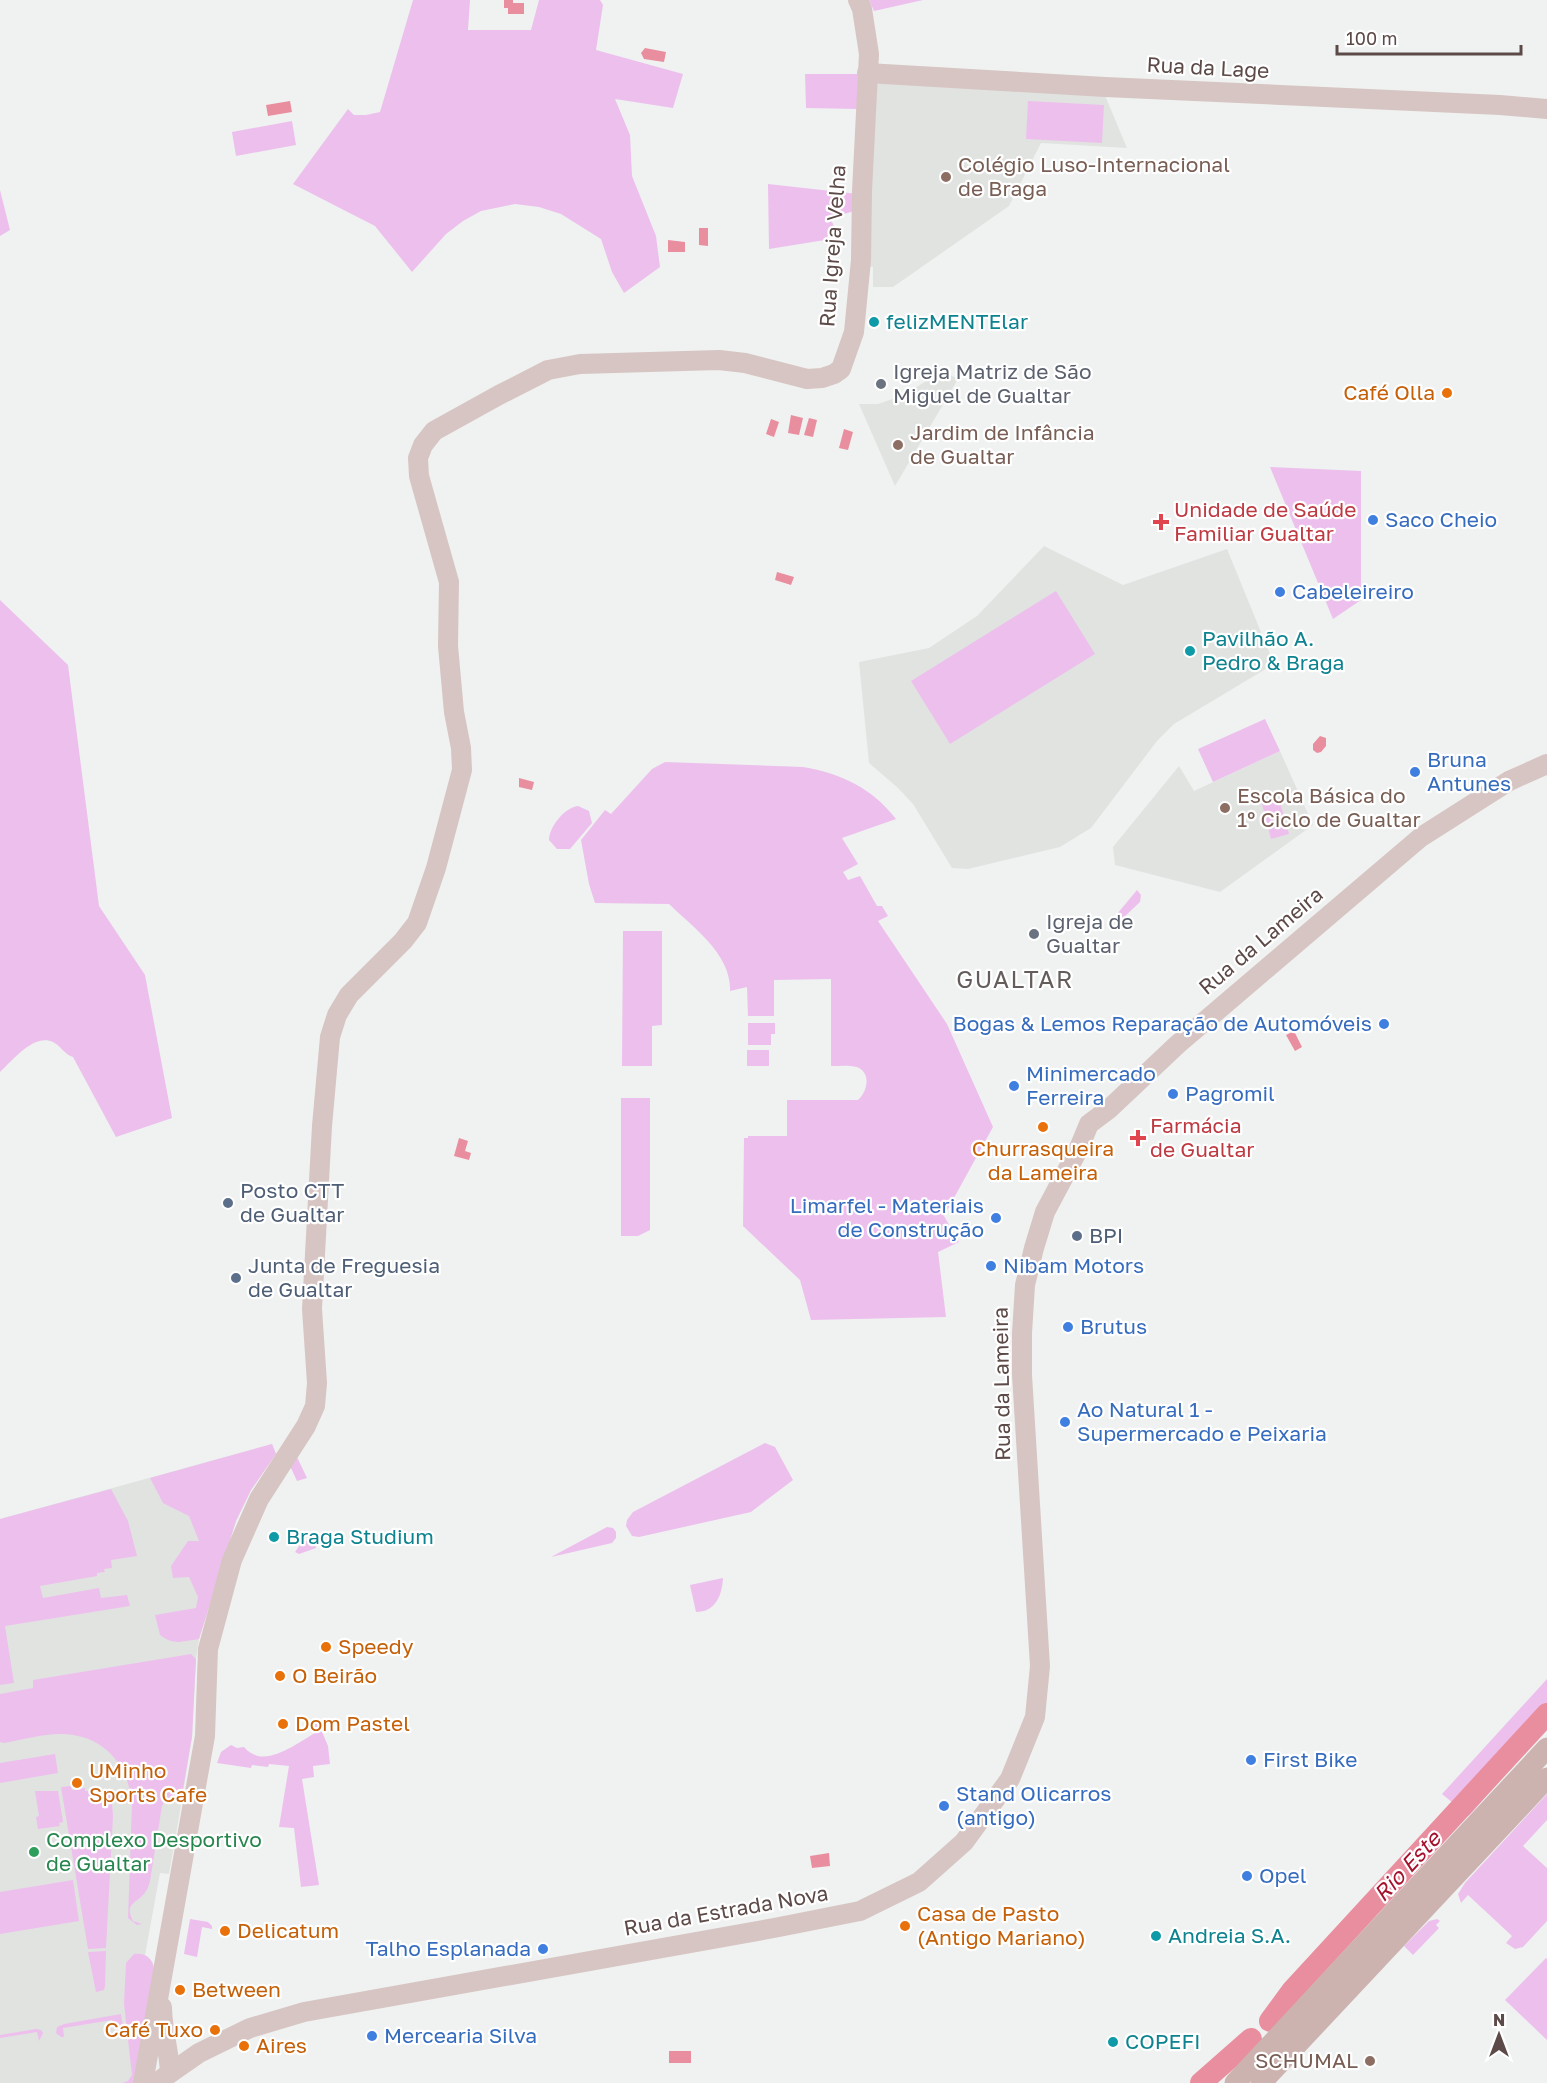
<svg xmlns="http://www.w3.org/2000/svg" width="1547" height="2083" font-family="'Golos Text',sans-serif">
<rect width="100%" height="100%" fill="#eff2f1"/>
<g fill="#e1e3e1">
<polygon points="872,78 1104,93 1127,148 1041,143 1009,206 893,287 873,287 873,267 864,267"/>
<polygon points="942,371 958,379 895,486 859,404 878,404 904,395"/>
<polygon points="1044,546 1123,585 1227,549 1274,664 1174,724 1157,741 1091,828 1060,847 968,869 952,868 913,804 898,788 869,763 859,662 929,648 977,616"/>
<polygon points="1280,751 1313,825 1220,892 1115,865 1113,847 1179,766 1194,791"/>
<polygon points="272,1444 276,1454 251,1490 236,1521 199,1639 196,1659 192,1737 180,1811 169,1874 160,1873 145,1955 153,1963 137,2083 0,2083 0,1519"/>
</g>
<g fill="#edbfed">
<polygon points="413,0 470,0 468,30 531,30 539,0 600,0 603,5 596,50 683,74 673,108 615,99 630,135 632,176 656,236 660,267 624,293 612,272 601,239 561,214 539,207 515,204 481,211 463,221 446,234 412,272 375,226 293,184 348,109 354,115 366,115 380,112"/>
<polygon points="869,0 923,0 874,11"/>
<polygon points="805,74 861,74 859,109 806,108"/>
<polygon points="1028,101 1104,105 1102,143 1026,139"/>
<polygon points="292,121 296,145 236,156 232,132"/>
<polygon points="768,184 858,194 858,210 830,218 834,226 825,240 769,249"/>
<polygon points="0,190 10,230 0,236"/>
<polygon points="1270,467 1361,471 1361,600 1333,619"/>
<polygon points="1056,591 1095,654 950,744 911,681"/>
<path d="M0,600L68,665L99,906L145,975L172,1118L116,1137L73,1057C64,1054 61,1046 53,1042C34,1033 12,1061 0,1072Z"/>
<polygon points="1265,719 1280,751 1213,782 1198,749"/>
<path d="M665,762L803,767C841,773 873,789 896,819L842,838L858,864L843,872L848,880L860,876L877,906H882L888,916L878,921L947,1024L993,1127L944,1216L959,1242L938,1252L946,1317L811,1320L800,1280L743,1226L744,1138H748V1136H787V1100H858C867,1092 872,1073 857,1067C849,1065 839,1066 831,1066V979L774,980V1016H748L747,987L730,991C732,955 693,927 669,904L595,903L589,884L581,840L605,810L611,814L652,769Z"/>
<polygon points="1279,799 1289,834 1271,839 1262,804"/>
<path d="M578,806L589,811L592,823L570,849H557L549,840C549,827 565,807 578,806Z"/>
<polygon points="1137,890 1141,895 1140,902 1122,919 1117,914"/>
<polygon points="623,931 662,931 662,1025 652,1026 652,1066 622,1066"/>
<polygon points="748,1023 775,1023 775,1034 771,1034 771,1045 748,1045"/>
<rect x="747" y="1050" width="22" height="16"/>
<polygon points="621,1098 650,1098 650,1230 638,1236 621,1236"/>
<polygon points="765,1443 775,1447 793,1480 751,1512 639,1537 632,1536 626,1526 627,1520 633,1512"/>
<path d="M272,1444L276,1454L251,1490L236,1521L199,1639C183,1641 174,1646 160,1635L155,1615L196,1608L198,1597L189,1577L173,1578L171,1566L188,1541H199L189,1516L163,1503L150,1478Z"/>
<polygon points="297,1457 307,1478 297,1481 290,1466"/>
<polygon points="111,1489 128,1521 137,1556 111,1560 112,1568 104,1569 105,1572 97,1573 97,1576 40,1586 43,1598 99,1588 101,1598 127,1595 130,1606 5,1626 14,1683 0,1685 0,1519"/>
<polygon points="607,1527 613,1528 616,1532 616,1538 612,1543 551,1557"/>
<polygon points="313,1539 316,1548 299,1554 295,1552 301,1543"/>
<path d="M723,1578C722,1596 715,1612 696,1612L690,1585Z"/>
<path d="M191,1654L196,1659L192,1737L182,1795C171,1795 167,1796 162,1806L150,1881C149,1885 148,1888 146,1891C139,1903 123,1902 133,1921L142,1924L137,1925L128,1918L132,1805C129,1764 103,1734 60,1734C42,1734 22,1740 4,1743L0,1742V1694L33,1688V1680Z"/>
<polygon points="1547,1679 1547,1725 1469,1816 1442,1794"/>
<path d="M317,1720L328,1746L330,1764L313,1766L314,1777L302,1779L319,1885L301,1887L294,1828L279,1827L289,1766L269,1764L268,1767L252,1765L251,1768L217,1763L221,1752L231,1745L237,1748L244,1747C264,1771 296,1743 317,1732L312,1723Z"/>
<polygon points="55,1754 58,1773 0,1783 0,1763"/>
<polygon points="71,1786 72,1790 85,1788 85,1791 111,1790 113,1816 106,1948 88,1949 61,1787"/>
<polygon points="35,1791 58,1791 63,1822 59,1823 60,1826 38,1829 36,1817 39,1816"/>
<polygon points="1547,1794 1547,1820 1523,1846 1547,1868 1547,1921 1523,1947 1515,1949 1506,1943 1512,1936 1468,1895 1461,1903 1458,1894 1465,1883"/>
<polygon points="73,1880 79,1921 0,1934 0,1892"/>
<polygon points="190,1919 208,1922 212,1926 212,1929 202,1927 197,1957 184,1954"/>
<polygon points="1437,1919 1440,1921 1436,1925 1439,1928 1413,1955 1404,1946 1429,1921"/>
<polygon points="106,1951 105,1986 104,1990 96,1992 88,1952"/>
<path d="M134,1954C144,1953 152,1957 154,1968L137,2083H122L128,2081L132,2075L124,2004L126,1963Z"/>
<polygon points="1546,1958 1547,1959 1547,2040 1505,2000"/>
<polygon points="121,2014 123,2027 114,2029 112,2020 63,2028 64,2037 61,2037 56,2033 57,2027 64,2024"/>
<polygon points="36,2029 41,2030 43,2033 39,2041 37,2032 0,2038 0,2035"/>
</g>
<g fill="#e98e9f">
<polygon points="504,0 513,0 513,3 524,3 524,14 508,14 508,8 504,8"/>
<polygon points="645,48 666,52 664,62 644,59 641,53"/>
<polygon points="290,101 292,112 268,116 266,105"/>
<polygon points="699,228 708,228 708,246 699,245"/>
<polygon points="668,240 685,242 685,252 668,252"/>
<polygon points="791,415 803,418 799,435 788,433"/>
<polygon points="809,418 817,420 813,437 804,435"/>
<polygon points="771,419 779,422 774,437 766,434"/>
<polygon points="844,429 853,432 848,450 839,448"/>
<polygon points="777,572 794,577 791,585 775,580"/>
<polygon points="1320,736 1326,738 1326,746 1321,752 1317,753 1313,750 1313,744"/>
<polygon points="519,778 534,782 532,790 519,787"/>
<polygon points="1294,1031 1302,1047 1295,1051 1286,1035"/>
<polygon points="459,1138 468,1141 465,1151 471,1153 469,1160 454,1156"/>
<polygon points="829,1853 830,1866 812,1868 810,1856"/>
<rect x="669" y="2051" width="22" height="12"/>
</g>
<g fill="none" stroke-linecap="round" stroke-linejoin="round">
<g stroke="#e98e9f" stroke-width="22">
<polyline points="1270,2021 1292,1991 1547,1714"/>
<polyline points="1201,2083 1251,2039"/>
</g>
<g stroke="#d7c5c3" stroke-width="20">
<polyline points="867,73 1105,87 1500,105 1547,109"/>
<path d="M162,2007C162,2029 169,2049 170,2073"/>
<polyline points="143,2083 205,1736 208,1649 232,1560 259,1499 306,1426 315,1406 317,1383 312,1309 322,1126 330,1037 337,1015 349,995 403,941 417,923 436,868 462,770 461,748 454,712 448,646 449,582 419,476 418,458 423,445 434,431 499,395 548,370 580,364 719,360 745,363 807,379 822,378 834,374 841,369 854,332 861,260 862,191 869,54 862,9 858,0"/>
<polyline points="156,2083 199,2053 250,2028 304,2012 774,1928 860,1911 919,1882 964,1842 1010,1779 1035,1717 1040,1666 1022,1375 1022,1333 1025,1285 1034,1248 1045,1212 1079,1148 1089,1124 1109,1109 1178,1044 1421,837 1509,781 1547,764"/>
</g>
<g stroke="#cdb3b0" stroke-width="21">
<polyline points="1235,2083 1547,1748"/>
<polyline points="1261,2083 1547,1778"/>
</g>
</g>
<g fill="#8d6e63" stroke="#fff" stroke-width="2">
<circle cx="946" cy="177" r="6"/>
<circle cx="898" cy="445" r="6"/>
<circle cx="1225" cy="808" r="6"/>
<circle cx="1370" cy="2061" r="6"/>
</g>
<g fill="#0f9aa8" stroke="#fff" stroke-width="2">
<circle cx="874" cy="322" r="6"/>
<circle cx="1190" cy="651" r="6"/>
<circle cx="274" cy="1537" r="6"/>
<circle cx="1156" cy="1936" r="6"/>
<circle cx="1113" cy="2042" r="6"/>
</g>
<g fill="#6b7280" stroke="#fff" stroke-width="2">
<circle cx="881" cy="384" r="6"/>
<circle cx="1034" cy="934" r="6"/>
</g>
<g fill="#e8710a" stroke="#fff" stroke-width="2">
<circle cx="1447" cy="393" r="6"/>
<circle cx="1043" cy="1127" r="6"/>
<circle cx="326" cy="1647" r="6"/>
<circle cx="280" cy="1676" r="6"/>
<circle cx="283" cy="1724" r="6"/>
<circle cx="77" cy="1783" r="6"/>
<circle cx="905" cy="1926" r="6"/>
<circle cx="225" cy="1931" r="6"/>
<circle cx="180" cy="1990" r="6"/>
<circle cx="215" cy="2030" r="6"/>
<circle cx="244" cy="2046" r="6"/>
</g>
<g fill="#3f7fe0" stroke="#fff" stroke-width="2">
<circle cx="1373" cy="520" r="6"/>
<circle cx="1280" cy="592" r="6"/>
<circle cx="1415" cy="772" r="6"/>
<circle cx="1384" cy="1024" r="6"/>
<circle cx="1014" cy="1086" r="6"/>
<circle cx="1173" cy="1094" r="6"/>
<circle cx="996" cy="1218" r="6"/>
<circle cx="991" cy="1266" r="6"/>
<circle cx="1068" cy="1327" r="6"/>
<circle cx="1065" cy="1422" r="6"/>
<circle cx="1251" cy="1760" r="6"/>
<circle cx="944" cy="1806" r="6"/>
<circle cx="1247" cy="1876" r="6"/>
<circle cx="543" cy="1949" r="6"/>
<circle cx="372" cy="2036" r="6"/>
</g>
<g fill="#e0444e" stroke="#fff" stroke-width="2">
<path d="M1158 513h6v6h6v6h-6v6h-6v-6h-6v-6h6z"/>
<path d="M1135 1129h6v6h6v6h-6v6h-6v-6h-6v-6h6z"/>
</g>
<g fill="#5c6f8a" stroke="#fff" stroke-width="2">
<circle cx="228" cy="1203" r="6"/>
<circle cx="1077" cy="1236" r="6"/>
<circle cx="236" cy="1278" r="6"/>
</g>
<circle fill="#2e9e5b" stroke="#fff" stroke-width="2" cx="34" cy="1852" r="6"/>
<g text-anchor="middle" stroke-width="4.5" stroke-linejoin="round" paint-order="stroke">
<g font-size="21" fill="#5c4a48" stroke="#fff">
<text transform="translate(1208 68) rotate(3)" y="7">Rua da Lage</text>
<text transform="translate(833 246) rotate(-86)" y="7">Rua Igreja Velha</text>
<text transform="translate(1261 941) rotate(-40)" y="7">Rua da Lameira</text>
<text transform="translate(1002 1384) rotate(-91)" y="7">Rua da Lameira</text>
<text transform="translate(726 1911) rotate(-10)" y="7">Rua da Estrada Nova</text>
</g>
<g font-size="21" fill="#785e54" stroke="#fff" text-anchor="start">
<text x="958" y="172">Colégio Luso-Internacional<tspan x="958" dy="24">de Braga</tspan></text>
<text x="910" y="440">Jardim de Infância<tspan x="910" dy="24">de Gualtar</tspan></text>
<text x="1237" y="803">Escola Básica do<tspan x="1237" dy="24">1º Ciclo de Gualtar</tspan></text>
<text x="1358" y="2068" text-anchor="end">SCHUMAL</text>
</g>
<g font-size="21" fill="#0d838f" stroke="#fff" text-anchor="start">
<text x="886" y="329">felizMENTElar</text>
<text x="1202" y="646">Pavilhão A.<tspan x="1202" dy="24">Pedro &amp; Braga</tspan></text>
<text x="286" y="1544">Braga Studium</text>
<text x="1168" y="1943">Andreia S.A.</text>
<text x="1125" y="2049">COPEFI</text>
</g>
<g font-size="21" fill="#5b616d" stroke="#fff" text-anchor="start">
<text x="893" y="379">Igreja Matriz de São<tspan x="893" dy="24">Miguel de Gualtar</tspan></text>
<text x="1046" y="929">Igreja de<tspan x="1046" dy="24">Gualtar</tspan></text>
</g>
<g font-size="21" fill="#c56008" stroke="#fff" text-anchor="start">
<text x="1435" y="400" text-anchor="end">Café Olla</text>
<text x="1043" y="1156" text-anchor="middle">Churrasqueira<tspan x="1043" dy="24">da Lameira</tspan></text>
<text x="338" y="1654">Speedy</text>
<text x="292" y="1683">O Beirão</text>
<text x="295" y="1731">Dom Pastel</text>
<text x="89" y="1778">UMinho<tspan x="89" dy="24">Sports Cafe</tspan></text>
<text x="917" y="1921">Casa de Pasto<tspan x="917" dy="24">(Antigo Mariano)</tspan></text>
<text x="237" y="1938">Delicatum</text>
<text x="192" y="1997">Between</text>
<text x="203" y="2037" text-anchor="end">Café Tuxo</text>
<text x="256" y="2053">Aires</text>
</g>
<g font-size="21" fill="#be3a42" stroke="#fff" text-anchor="start">
<text x="1174" y="517">Unidade de Saúde<tspan x="1174" dy="24">Familiar Gualtar</tspan></text>
<text x="1150" y="1133">Farmácia<tspan x="1150" dy="24">de Gualtar</tspan></text>
</g>
<g font-size="21" fill="#366cbe" stroke="#fff" text-anchor="start">
<text x="1385" y="527">Saco Cheio</text>
<text x="1292" y="599">Cabeleireiro</text>
<text x="1427" y="767">Bruna<tspan x="1427" dy="24">Antunes</tspan></text>
<text x="1372" y="1031" text-anchor="end">Bogas &amp; Lemos Reparação de Automóveis</text>
<text x="1026" y="1081">Minimercado<tspan x="1026" dy="24">Ferreira</tspan></text>
<text x="1185" y="1101">Pagromil</text>
<text x="984" y="1213" text-anchor="end">Limarfel - Materiais<tspan x="984" dy="24">de Construção</tspan></text>
<text x="1003" y="1273">Nibam Motors</text>
<text x="1080" y="1334">Brutus</text>
<text x="1077" y="1417">Ao Natural 1 -<tspan x="1077" dy="24">Supermercado e Peixaria</tspan></text>
<text x="1263" y="1767">First Bike</text>
<text x="956" y="1801">Stand Olicarros<tspan x="956" dy="24">(antigo)</tspan></text>
<text x="1259" y="1883">Opel</text>
<text x="531" y="1956" text-anchor="end">Talho Esplanada</text>
<text x="384" y="2043">Mercearia Silva</text>
</g>
<g font-size="21" fill="#4e5e75" stroke="#fff" text-anchor="start">
<text x="240" y="1198">Posto CTT<tspan x="240" dy="24">de Gualtar</tspan></text>
<text x="1089" y="1243">BPI</text>
<text x="248" y="1273">Junta de Freguesia<tspan x="248" dy="24">de Gualtar</tspan></text>
</g>
<g font-size="21" fill="#27864d" stroke="#fff" text-anchor="start">
<text x="46" y="1847">Complexo Desportivo<tspan x="46" dy="24">de Gualtar</tspan></text>
</g>
<g font-size="22" font-style="italic" fill="#a5122d" stroke="#fff">
<text transform="translate(1407 1866) rotate(-47)" y="8">Rio Este</text>
</g>
<g font-size="24" letter-spacing="1.5" fill="#645d5c" stroke="#fff">
<text x="1015" y="988">GUALTAR</text>
</g>
</g>
<g transform="translate(1499 2035)" stroke="#ffffff" stroke-width="4.5" paint-order="stroke">
<path d="M0-4.5L10 22L0 15L-10 22Z" fill="#5c4a48"/>
<text y="-9" font-size="16" font-weight="bold" text-anchor="middle" fill="#5c4a48">N</text>
</g>
<path d="M1337 45v9h184v-9" fill="none" stroke="#5c4a48" stroke-width="3"/>
<text x="1346" y="45" font-size="18" fill="#5c4a48" stroke="#ffffff" stroke-width="4.5" paint-order="stroke">100 m</text>
</svg>
